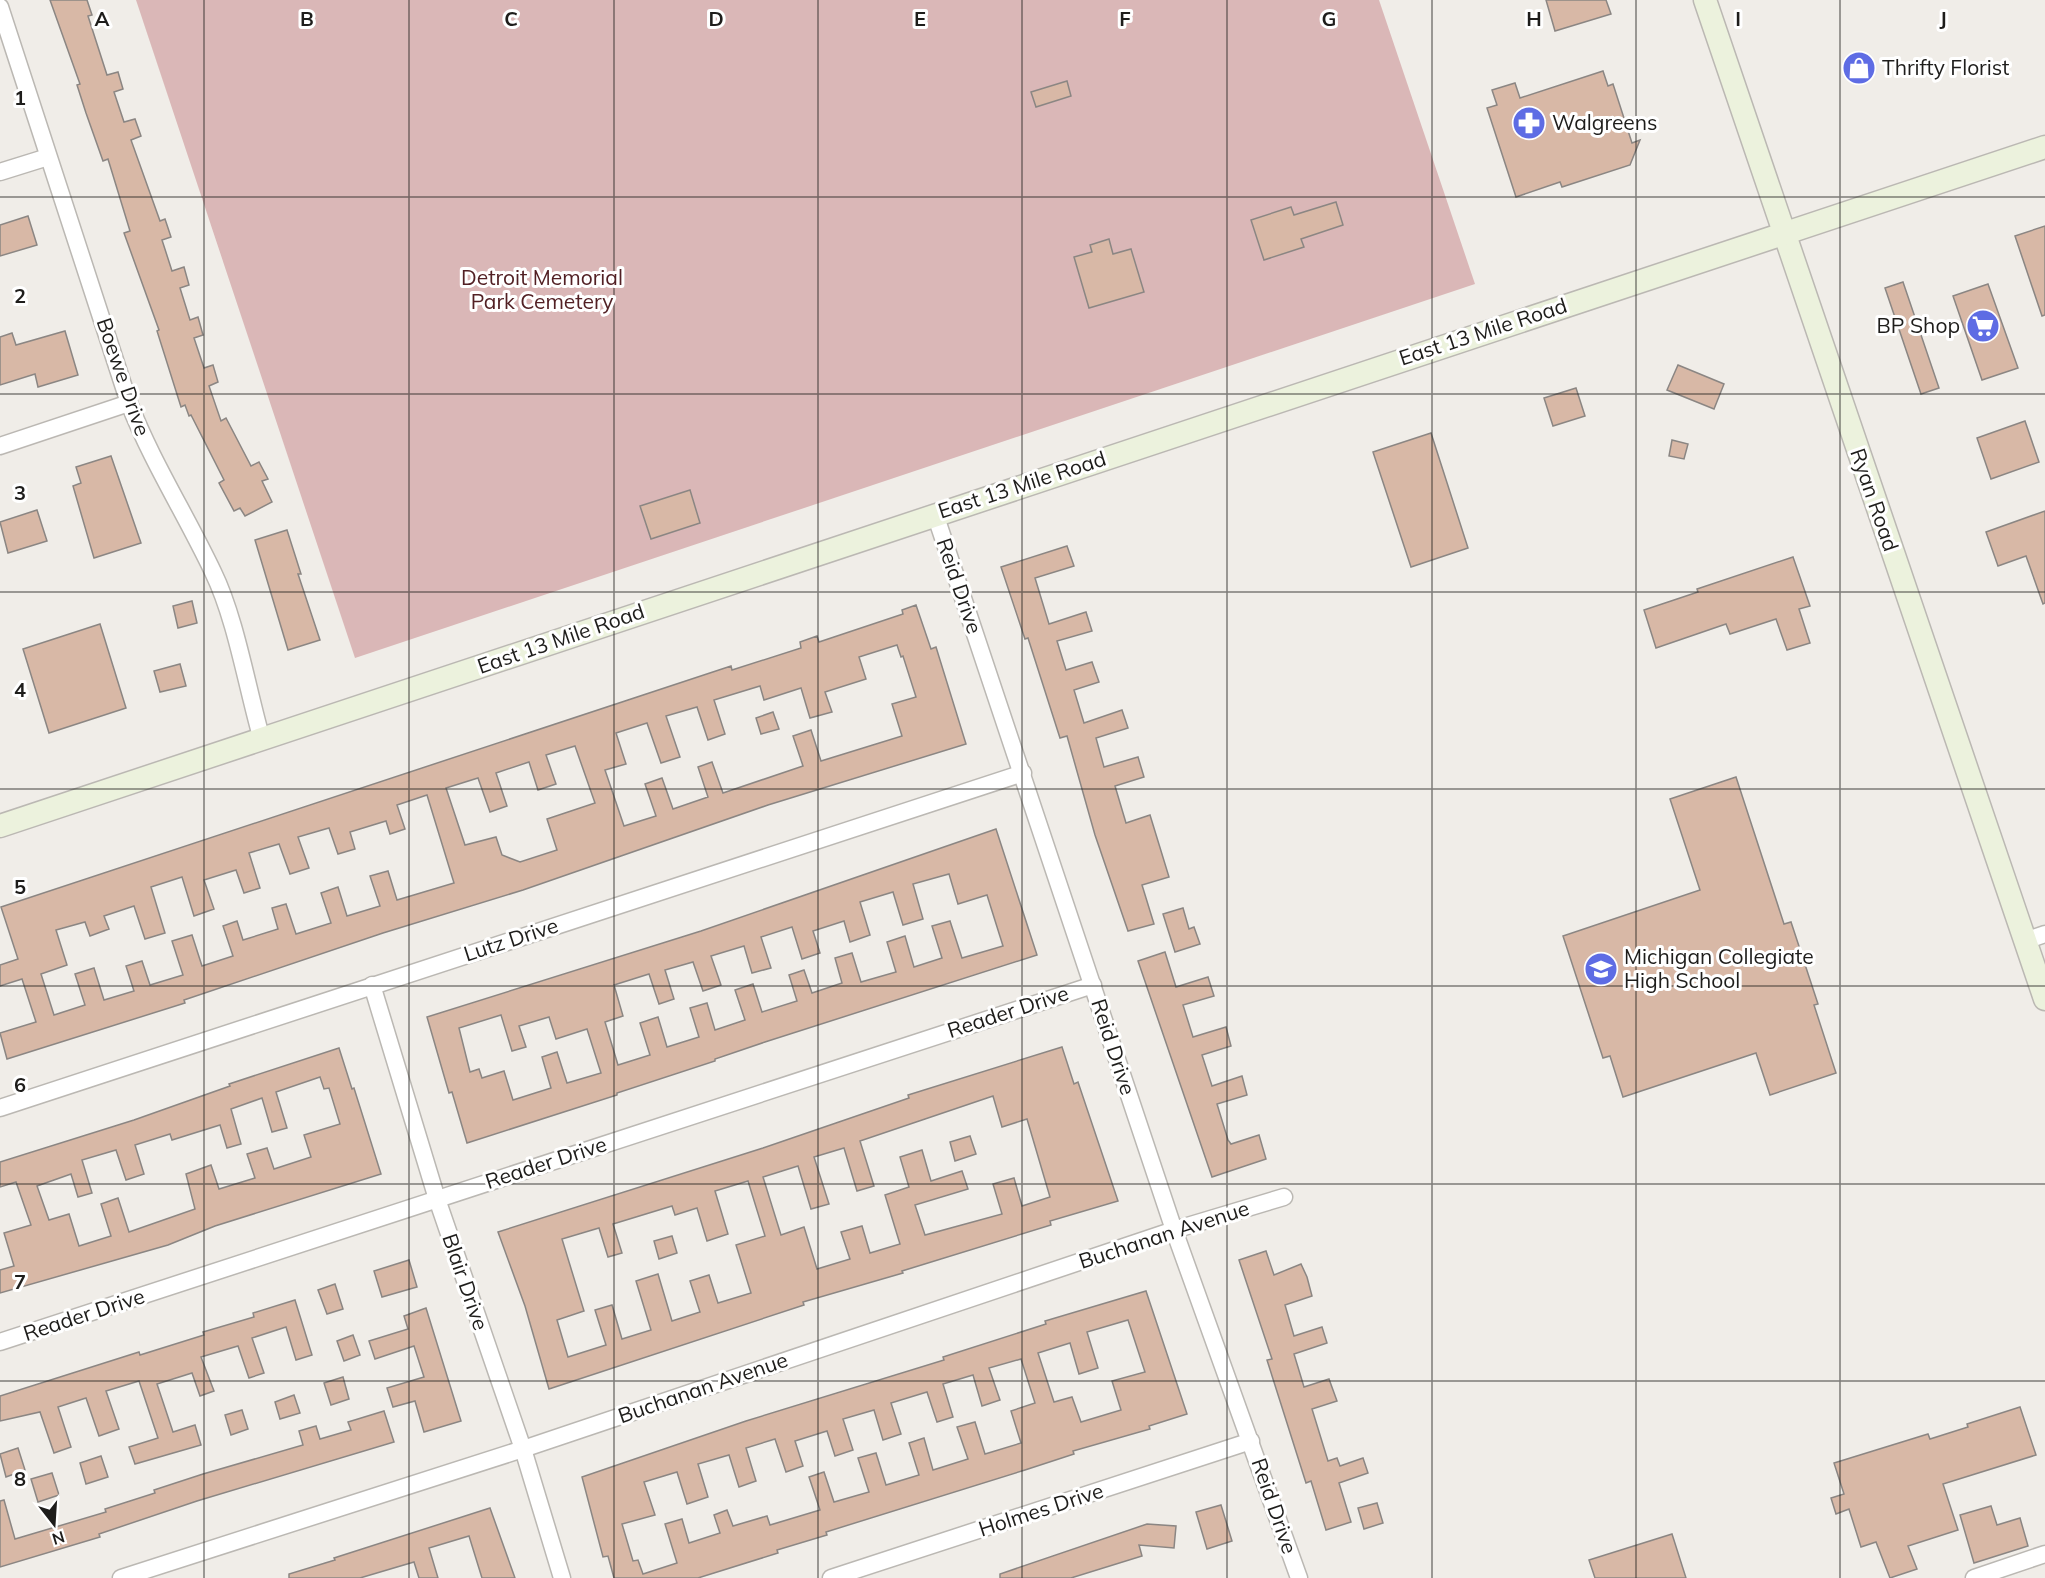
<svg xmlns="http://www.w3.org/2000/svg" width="2045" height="1578" font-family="Mulish,sans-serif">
<rect width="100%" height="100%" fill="#f0ede8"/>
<polygon fill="#dab7b7" points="136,0 1379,0 1475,284 355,658"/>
<g fill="#d8b8a6" stroke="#8b8683" stroke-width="1.5" fill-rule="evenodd">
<polygon points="50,0 87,0 92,15 88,16 107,75 118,72 123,89 114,92 124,122 135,119 141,136 131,140 160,221 165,219 171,237 162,240 172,271 184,267 189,285 180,288 190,320 198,317 203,335 194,338 204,368 213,365 218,382 209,386 221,421 226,418 251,466 259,462 268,479 262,481 272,502 245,516 240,508 234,511 219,483 224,480 191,415 189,416 185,405 181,407 157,331 159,330 124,233 130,231 108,159 103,161 86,113 77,85 80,84"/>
<polygon points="1546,0 1606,0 1611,14 1555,31"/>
<polygon points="1603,71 1608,86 1613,84 1632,143 1640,140 1630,165 1562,187 1560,182 1516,197 1487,108 1497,105 1492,90 1515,83 1520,98"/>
<polygon points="1067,81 1071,96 1036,107 1031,92"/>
<polygon points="1336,202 1343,225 1301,239 1304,247 1264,260 1251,220 1291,207 1294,215"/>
<polygon points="28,216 37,245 0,256 0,225"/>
<polygon points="2045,226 2045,315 2042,316 2015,236"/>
<polygon points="1109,239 1113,254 1131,249 1144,292 1089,308 1074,257 1092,252 1090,245"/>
<polygon points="1903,282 1939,388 1921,394 1885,288"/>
<polygon points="1988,284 2018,368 1982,380 1953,296"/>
<polygon points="65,331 78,375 38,387 35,374 0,385 0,337 12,333 16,345"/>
<polygon points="1678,365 1724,384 1714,409 1667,390"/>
<polygon points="1576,388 1585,416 1553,426 1544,398"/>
<polygon points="2025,421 2039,462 1991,479 1977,438"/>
<polygon points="1431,433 1468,548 1411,567 1373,452"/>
<polygon points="1672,440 1688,444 1684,459 1669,456"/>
<polygon points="111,456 141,543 94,558 73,486 81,483 76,467"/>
<polygon points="690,490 700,523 651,539 640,506"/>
<polygon points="37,510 47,541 8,553 0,522"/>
<polygon points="2045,511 2045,603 2043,604 2026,556 1998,566 1986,532"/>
<polygon points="287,530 301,574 298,574 320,640 288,650 255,540"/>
<polygon points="1067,546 1074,566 1035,578 1049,624 1086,612 1092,631 1057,641 1066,670 1092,662 1099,682 1074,690 1084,723 1122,710 1128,728 1096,738 1104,767 1138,757 1144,777 1115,786 1126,823 1150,815 1169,877 1142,885 1154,924 1128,931 1095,835 1067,736 1060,738 1028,638 1025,639 1001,567"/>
<polygon points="1793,557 1810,606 1799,609 1810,643 1787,650 1776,619 1730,634 1726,624 1656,648 1644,610 1698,592 1697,589"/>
<polygon points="192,601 197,623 178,628 173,606"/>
<path d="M916,605L931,649L936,647L966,744L768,805L523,890L383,933L184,1000L185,1003L7,1059L0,1033L36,1022L22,979L0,986V965L18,959L1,907L731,666L732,670L801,648L800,642L817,636L819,642L903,614L902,610ZM897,645L901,657L903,656L916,697L892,704L902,736L821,761L811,730L793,736L803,766L723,793L712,762L698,767L708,797L673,809L662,778L645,784L656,816L624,826L605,770L626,764L616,733L647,723L661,763L680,757L666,716L697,707L708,740L725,734L714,700L760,686L764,700L801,688L810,718L832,712L825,692L866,679L859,657ZM575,746L595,803L547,819L557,850L520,862L502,855L496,837L465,845L446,788L478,778L490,812L507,806L496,773L529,762L538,790L556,784L546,755ZM427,795L454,883L397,900L388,871L370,876L380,906L347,916L338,887L321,893L331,923L296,934L286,904L272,908L278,929L243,940L237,921L223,926L233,956L202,966L192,935L172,941L183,975L150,985L142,961L126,966L134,991L104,1000L94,968L75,974L85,1005L54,1015L41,974L67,965L56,930L85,922L90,936L109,929L104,916L134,906L145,939L165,933L151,887L182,877L194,916L214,909L204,880L236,870L244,893L260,888L249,853L279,844L290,874L309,868L298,837L329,828L338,854L355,849L350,832L386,821L390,834L405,829L397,805Z"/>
<polygon points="100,624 126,708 49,733 23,649"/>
<polygon points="180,664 186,686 160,692 154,671"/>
<polygon points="773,712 779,729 761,734 756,718"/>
<polygon points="1736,777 1784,924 1791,922 1818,1004 1814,1005 1836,1073 1770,1095 1756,1053 1623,1097 1610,1056 1603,1058 1563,936 1700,890 1670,799"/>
<path d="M996,829L1037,955L765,1042L715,1059V1061L617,1093V1095L467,1143L452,1092L449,1093L427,1017L701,931ZM949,874L958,904L987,895L1003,946L962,958L950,921L932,926L942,958L914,967L905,936L887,942L896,972L861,982L852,953L835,958L842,983L812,993L804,970L789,975L797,1001L762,1012L753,984L735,990L745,1020L715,1030L707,1003L690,1008L699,1037L667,1047L658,1017L640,1023L650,1055L618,1065L605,1022L623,1016L614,985L649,974L659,1004L674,999L665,970L693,962L703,991L721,985L711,956L744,946L752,973L771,968L761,937L792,927L802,959L820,953L813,931L844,921L850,942L870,935L860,902L893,892L903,925L923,919L913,884ZM501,1015L512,1051L526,1047L519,1026L549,1017L556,1039L587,1029L601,1073L567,1083L557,1052L542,1057L551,1088L513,1100L504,1071L482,1078L479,1069L470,1072L459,1028Z"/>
<polygon points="1183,908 1189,929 1194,927 1200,944 1175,952 1163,914"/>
<polygon points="1165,952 1176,987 1208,977 1214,996 1183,1005 1193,1037 1226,1027 1231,1046 1202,1055 1212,1086 1242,1076 1247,1095 1217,1104 1228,1140 1231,1144 1259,1135 1266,1159 1212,1177 1138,961"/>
<path d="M1062,1047L1074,1084L1078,1082L1118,1201L1050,1221L1051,1225L902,1271L903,1273L803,1302L804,1305L549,1389L525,1306L498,1232L763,1148L909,1098L908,1095ZM993,1096L1002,1127L1027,1119L1050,1197L1022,1206L1014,1178L993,1184L1002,1214L925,1235L915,1205L968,1189L962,1171L931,1181L922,1150L900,1157L909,1187L885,1195L900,1244L870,1253L862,1226L841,1232L850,1259L817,1269L804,1227L781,1235L763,1177L798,1166L811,1209L829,1204L814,1157L844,1148L857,1191L874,1186L860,1141ZM748,1181L765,1236L736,1245L751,1293L718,1303L709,1275L690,1281L700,1312L672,1321L658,1274L636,1281L651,1330L622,1339L612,1305L595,1310L606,1345L568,1357L557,1320L584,1311L562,1239L599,1228L608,1257L622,1253L613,1224L672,1206L675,1215L697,1208L707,1241L728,1234L715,1191Z"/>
<path d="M339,1048L352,1089L354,1088L381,1174L215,1226L168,1245L0,1293V1270L14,1266L4,1233L31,1225L16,1182L0,1187V1162L134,1120L230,1086L229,1084ZM320,1077L324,1089L329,1088L340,1124L304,1135L311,1157L274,1169L267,1148L247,1154L255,1178L219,1189L211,1165L186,1174L195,1209L129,1232L118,1198L101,1204L111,1236L79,1246L69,1214L49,1220L37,1186L71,1174L78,1197L92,1193L82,1160L116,1150L126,1180L144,1174L135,1145L170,1134L172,1140L220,1125L227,1148L241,1144L231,1109L262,1098L272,1132L287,1128L276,1092Z"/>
<polygon points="970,1136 976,1154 955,1161 950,1142"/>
<polygon points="672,1236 677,1253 659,1259 654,1241"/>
<polygon points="1266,1251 1274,1275 1301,1264 1307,1277 1312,1296 1285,1305 1294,1336 1322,1327 1327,1343 1294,1354 1304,1387 1329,1379 1337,1401 1312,1409 1328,1461 1337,1458 1340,1466 1363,1458 1368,1473 1339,1483 1351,1522 1326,1530 1311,1481 1306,1483 1267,1360 1272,1359 1239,1260"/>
<polygon points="409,1260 417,1287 382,1297 374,1271"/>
<polygon points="335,1284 343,1309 327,1314 318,1290"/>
<path d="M1146,1291L1187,1414L1149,1426L1150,1429L1073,1451L1074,1454L1025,1470L826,1532L827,1535L777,1550L778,1553L698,1578H614L608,1556L603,1557L582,1477L746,1421L944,1360L943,1357L1046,1324L1045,1321ZM1128,1320L1145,1372L1112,1381L1121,1410L1081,1422L1072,1397L1054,1402L1038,1353L1070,1343L1079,1374L1098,1368L1087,1332ZM1021,1359L1035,1403L1011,1411L1021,1443L985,1454L975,1422L957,1427L968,1459L933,1470L924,1438L909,1443L919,1475L886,1485L876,1453L858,1458L869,1492L834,1502L824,1472L809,1477L820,1510L770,1525L767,1516L733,1526L727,1510L714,1515L720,1533L689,1543L682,1519L665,1524L677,1563L643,1574L638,1560L633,1561L622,1524L655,1515L644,1482L677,1472L687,1504L708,1497L698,1464L729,1455L739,1487L756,1481L746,1448L775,1439L786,1472L803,1466L795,1441L827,1431L835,1456L853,1450L843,1419L874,1410L883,1440L901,1434L891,1403L927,1392L937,1422L953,1417L943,1384L973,1375L982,1406L1000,1400L989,1368Z"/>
<polygon points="295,1300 312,1355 296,1360 286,1327 252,1338 264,1373 249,1378 238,1346 201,1357 214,1391 200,1396 192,1373 157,1384 173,1432 195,1425 201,1445 135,1464 129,1447 158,1438 139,1381 106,1391 119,1429 99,1436 86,1398 58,1407 71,1447 54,1453 40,1412 0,1421 0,1396 139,1352 140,1355 204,1335 203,1332 254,1317 253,1313"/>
<polygon points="426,1308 461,1421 424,1432 415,1401 393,1407 387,1388 424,1377 414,1346 375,1359 369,1341 408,1329 404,1316"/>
<polygon points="353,1335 360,1355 344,1361 337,1341"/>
<polygon points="343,1377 349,1399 331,1405 324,1383"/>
<polygon points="294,1395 300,1413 280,1419 275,1402"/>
<polygon points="2020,1407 2036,1455 1943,1484 1958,1530 1908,1546 1917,1569 1890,1578 1876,1542 1861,1547 1849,1509 1836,1514 1831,1498 1844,1494 1834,1463 1928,1434 1930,1439 1968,1427 1967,1424"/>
<polygon points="242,1410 248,1429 231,1435 225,1415"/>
<polygon points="384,1411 394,1442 197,1501 99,1534 100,1537 0,1567 0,1501 4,1500 15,1539 106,1512 105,1509 155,1493 154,1490 203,1474 303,1445 299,1431 316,1426 320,1439 351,1430 348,1422"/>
<polygon points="18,1448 25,1470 6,1477 0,1454"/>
<polygon points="101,1456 108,1477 86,1484 80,1463"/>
<polygon points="52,1473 59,1495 38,1502 31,1479"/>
<polygon points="1377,1503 1383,1523 1364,1529 1358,1508"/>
<polygon points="1221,1505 1232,1541 1207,1549 1196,1512"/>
<polygon points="1991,1506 1997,1525 2020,1518 2028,1546 1974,1563 1960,1515"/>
<polygon points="490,1508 515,1578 482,1578 469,1536 429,1548 438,1578 419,1578 414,1562 360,1578 289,1578 289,1574 335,1560 334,1558"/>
<polygon points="1147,1524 1176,1526 1174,1548 1139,1545 1142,1556 1071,1578 1000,1578 1000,1574"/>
<polygon points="1672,1534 1686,1578 1595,1578 1589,1560"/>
</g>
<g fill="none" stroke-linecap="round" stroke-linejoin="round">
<g stroke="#bbb8b3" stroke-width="19">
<g id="minor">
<path d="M0,7L129,403C152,462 186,515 213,572C236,619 247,688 262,740"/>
<polyline points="0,172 48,157"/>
<polyline points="0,446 129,403"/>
<polyline points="935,514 1174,1230 1299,1578"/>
<polyline points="2025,941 2045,934"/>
<polyline points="372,985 437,1199 523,1449 562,1578"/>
<polyline points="0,1108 1023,773"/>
<polyline points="0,1342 1093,985"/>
<polyline points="121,1578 523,1449 1174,1230 1284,1197"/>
<polyline points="831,1578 1251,1441"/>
<polyline points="1974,1578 2045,1554"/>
</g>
</g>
<g stroke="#bbb8b3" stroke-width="25">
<g id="secondary">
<polyline points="1705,0 2045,999"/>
<polyline points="0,826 2045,147"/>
</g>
</g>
<use href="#minor" stroke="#fff" stroke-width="16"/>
<use href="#secondary" stroke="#ecf2dd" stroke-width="22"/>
</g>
<path fill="none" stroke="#1e1d1b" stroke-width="1.5" stroke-opacity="0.55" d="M204,0V1578M409,0V1578M614,0V1578M818,0V1578M1022,0V1578M1227,0V1578M1432,0V1578M1636,0V1578M1840,0V1578M0,197H2045M0,394H2045M0,592H2045M0,789H2045M0,986H2045M0,1184H2045M0,1381H2045"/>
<defs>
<g id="shop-disc" transform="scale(1.725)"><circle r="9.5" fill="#5e6ce4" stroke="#fff"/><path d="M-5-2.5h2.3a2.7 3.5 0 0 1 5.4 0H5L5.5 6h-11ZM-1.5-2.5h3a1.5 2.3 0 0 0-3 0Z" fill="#fff"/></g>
<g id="pharmacy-disc" transform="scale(1.725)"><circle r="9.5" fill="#5e6ce4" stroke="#fff"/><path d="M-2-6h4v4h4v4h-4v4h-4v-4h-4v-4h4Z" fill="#fff"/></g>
<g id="supermarket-disc" transform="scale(1.725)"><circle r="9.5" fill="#5e6ce4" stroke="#fff"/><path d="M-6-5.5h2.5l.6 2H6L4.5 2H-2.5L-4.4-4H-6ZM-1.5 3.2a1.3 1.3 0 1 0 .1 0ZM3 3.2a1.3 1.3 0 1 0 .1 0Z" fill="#fff"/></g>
<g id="school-disc" transform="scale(1.725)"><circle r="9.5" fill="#5e6ce4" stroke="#fff"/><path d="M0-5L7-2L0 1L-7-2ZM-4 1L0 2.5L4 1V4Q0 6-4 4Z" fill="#fff"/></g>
</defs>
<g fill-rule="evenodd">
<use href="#shop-disc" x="1859" y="68"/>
<use href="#pharmacy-disc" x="1529" y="123"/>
<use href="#supermarket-disc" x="1983" y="326"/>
<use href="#school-disc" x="1601" y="969"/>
</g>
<g text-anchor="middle" stroke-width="6" stroke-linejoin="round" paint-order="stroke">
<g font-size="21" fill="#1e1d1b" stroke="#fff" text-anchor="start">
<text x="1882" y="75">Thrifty Florist</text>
<text x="1552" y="130">Walgreens</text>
<text x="1960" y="333" text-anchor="end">BP Shop</text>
<text x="1624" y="964">Michigan Collegiate<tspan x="1624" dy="24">High School</tspan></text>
</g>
<g font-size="21" fill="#522024" stroke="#fff">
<text x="542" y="285">Detroit Memorial<tspan x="542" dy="24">Park Cemetery</tspan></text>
</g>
<g font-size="21" fill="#1e1d1b" stroke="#fff">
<text transform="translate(1483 332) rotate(-18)" y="7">East 13 Mile Road</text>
<text transform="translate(123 377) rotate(71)" y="7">Boewe Drive</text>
<text transform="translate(1022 485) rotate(-18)" y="7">East 13 Mile Road</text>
<text transform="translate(1874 500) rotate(71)" y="7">Ryan Road</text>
<text transform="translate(959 586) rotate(71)" y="7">Reid Drive</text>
<text transform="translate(561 639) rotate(-19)" y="7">East 13 Mile Road</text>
<text transform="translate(511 940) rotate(-18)" y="7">Lutz Drive</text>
<text transform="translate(1008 1012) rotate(-18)" y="7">Reader Drive</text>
<text transform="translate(1113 1047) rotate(72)" y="7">Reid Drive</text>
<text transform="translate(546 1163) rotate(-18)" y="7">Reader Drive</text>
<text transform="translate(1164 1235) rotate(-18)" y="7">Buchanan Avenue</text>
<text transform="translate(465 1282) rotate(71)" y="7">Blair Drive</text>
<text transform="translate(84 1315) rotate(-18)" y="7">Reader Drive</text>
<text transform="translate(703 1388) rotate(-19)" y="7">Buchanan Avenue</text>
<text transform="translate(1274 1506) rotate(71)" y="7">Reid Drive</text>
<text transform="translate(1041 1510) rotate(-18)" y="7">Holmes Drive</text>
</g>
</g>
<g font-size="20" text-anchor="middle" font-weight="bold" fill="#1e1d1b" stroke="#fff" stroke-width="6" stroke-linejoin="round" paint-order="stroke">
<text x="102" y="26">A</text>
<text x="307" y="26">B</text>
<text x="511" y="26">C</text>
<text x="716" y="26">D</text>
<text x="920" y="26">E</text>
<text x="1125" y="26">F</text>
<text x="1329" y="26">G</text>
<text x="1534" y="26">H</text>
<text x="1738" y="26">I</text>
<text x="1943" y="26">J</text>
<text x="20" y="105">1</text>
<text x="20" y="303">2</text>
<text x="20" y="500">3</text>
<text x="20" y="697">4</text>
<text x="20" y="894">5</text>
<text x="20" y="1092">6</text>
<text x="20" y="1289">7</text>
<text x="20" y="1486">8</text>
</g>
<g transform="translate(54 1524) rotate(163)" stroke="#ffffff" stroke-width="4.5" paint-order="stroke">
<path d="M0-4.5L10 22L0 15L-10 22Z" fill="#1e1d1b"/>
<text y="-9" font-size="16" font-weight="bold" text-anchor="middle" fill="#1e1d1b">N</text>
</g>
</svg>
